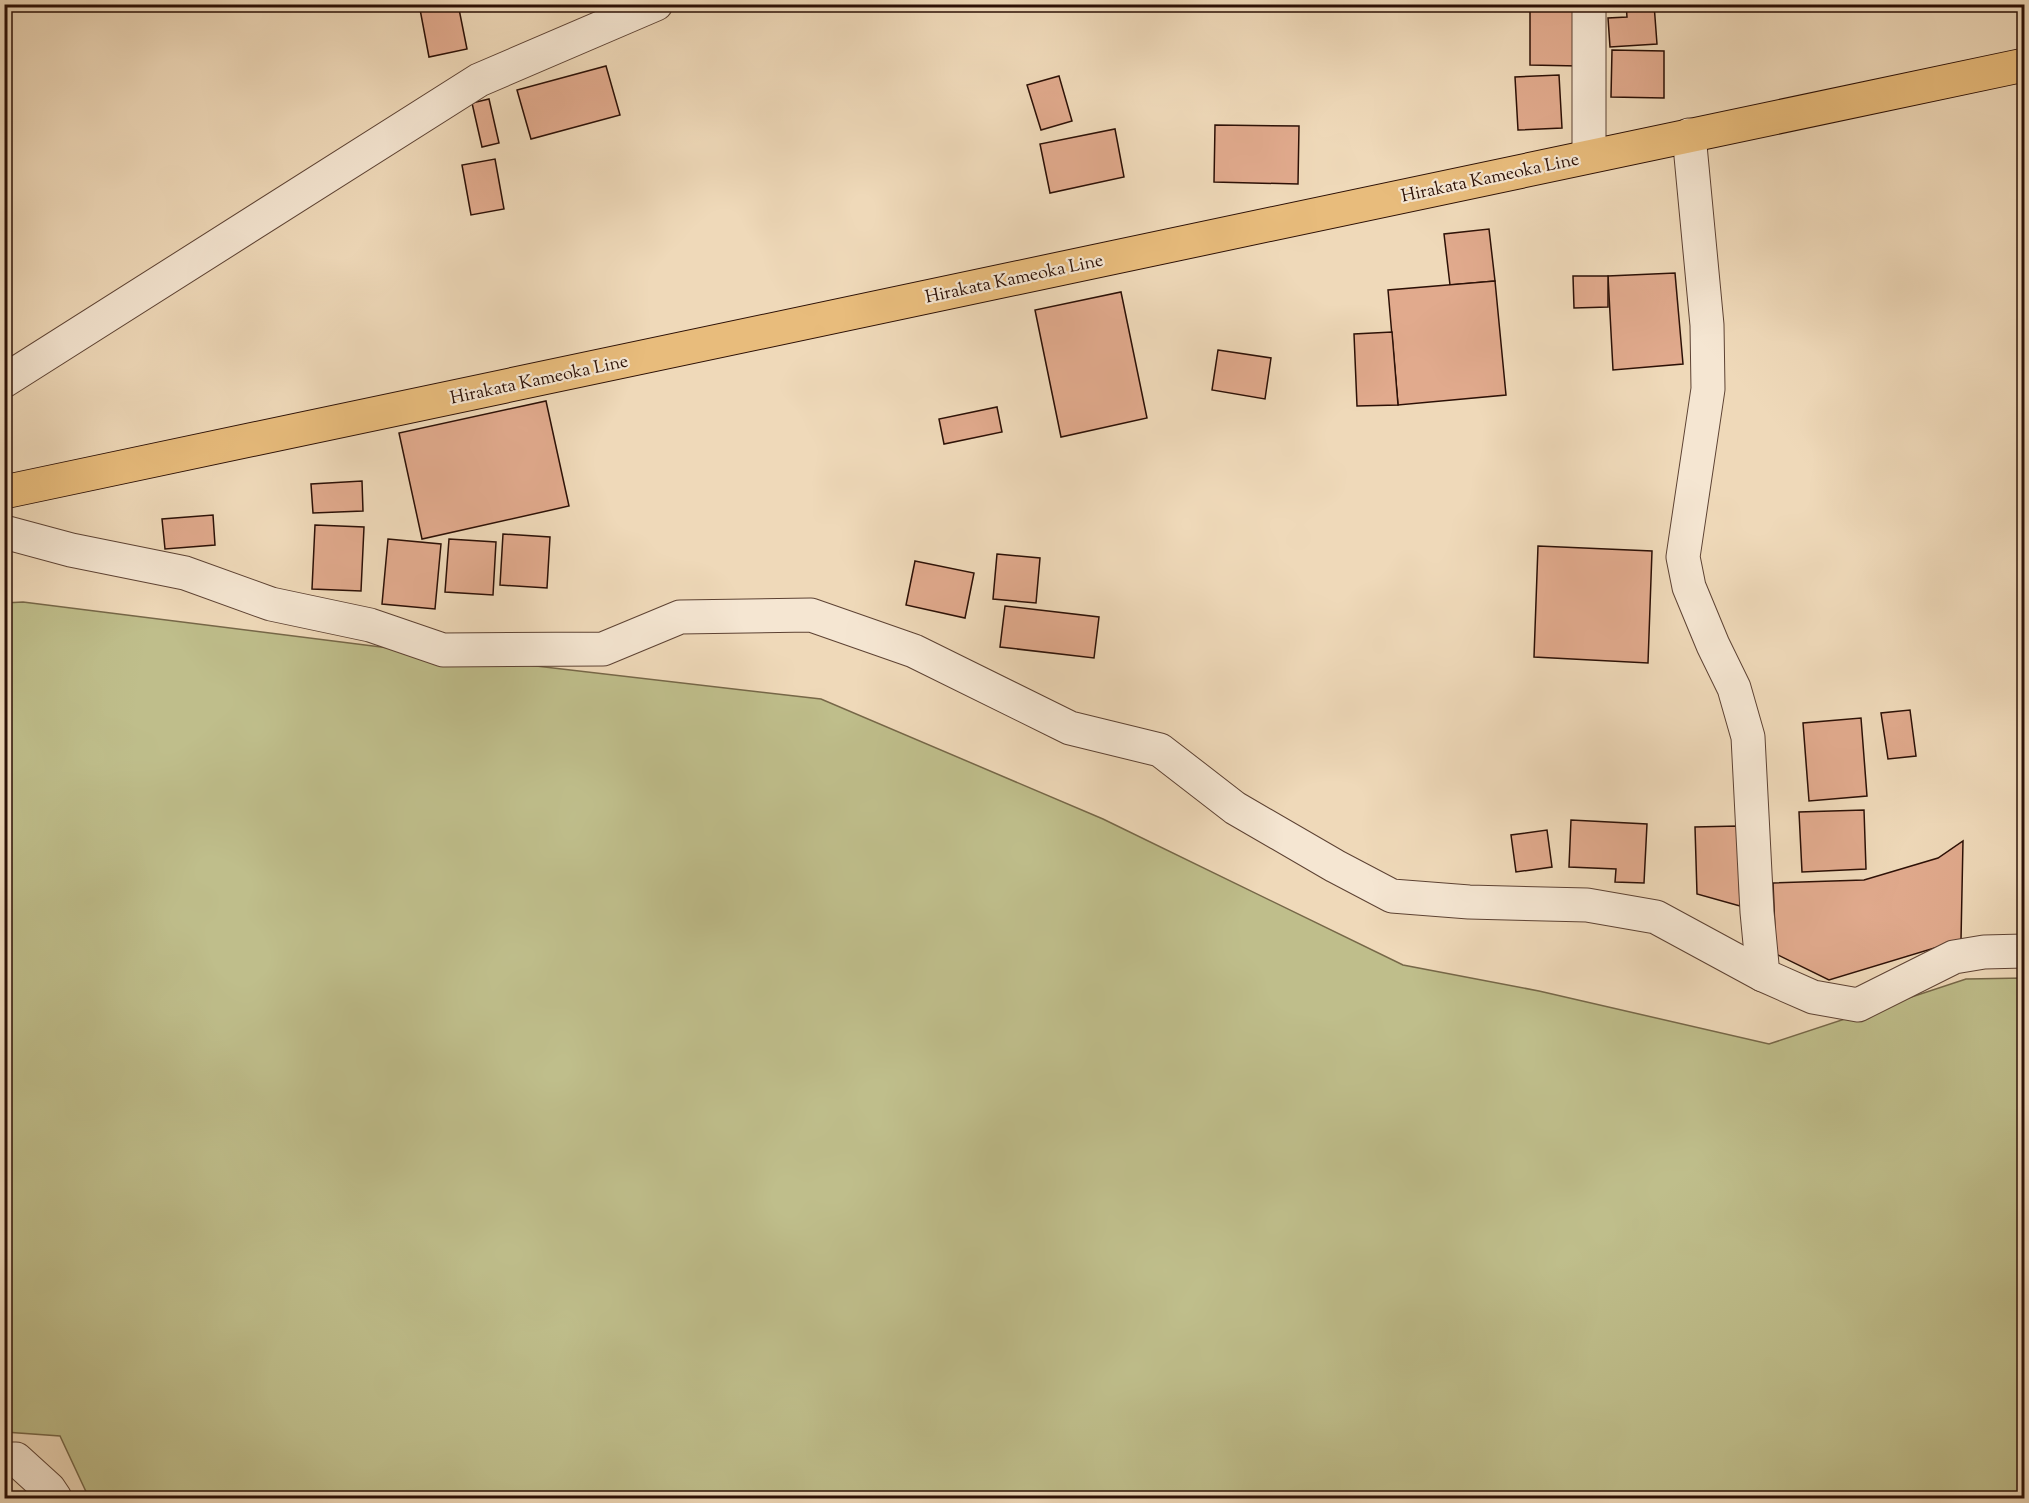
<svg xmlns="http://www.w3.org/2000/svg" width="2029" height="1503" font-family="'Sorts Mill Goudy',serif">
<rect width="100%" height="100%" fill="#efd9b9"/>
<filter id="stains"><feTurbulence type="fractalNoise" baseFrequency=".00333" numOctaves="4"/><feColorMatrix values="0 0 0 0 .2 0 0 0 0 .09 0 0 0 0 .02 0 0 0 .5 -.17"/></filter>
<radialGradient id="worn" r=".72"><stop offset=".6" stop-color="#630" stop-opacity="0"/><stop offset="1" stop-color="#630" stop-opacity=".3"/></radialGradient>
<polygon fill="#bfbe8b" stroke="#766748" stroke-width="1.5" points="23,602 492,661 821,699 1103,819 1403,965 1539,991 1769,1044 1966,979 2024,978 2024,1498 89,1498 60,1436 5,1432 4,603"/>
<g fill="#e1aa8d" stroke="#2c1006" stroke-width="1.5">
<polygon points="419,4 458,4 467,49 429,57"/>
<polygon points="1530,4 1579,4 1579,66 1530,65"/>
<polygon points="1626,4 1654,4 1657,44 1610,47 1608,18 1627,17"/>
<polygon points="1612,50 1664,51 1664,98 1611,97"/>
<polygon points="606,66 620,115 531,139 517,90"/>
<polygon points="1559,75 1562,128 1518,130 1515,77"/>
<polygon points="1059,76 1072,121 1041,130 1027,85"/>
<polygon points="489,99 499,143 482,147 472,103"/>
<polygon points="1215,125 1299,126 1298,184 1214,182"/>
<polygon points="1115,129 1124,177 1050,193 1040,144"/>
<polygon points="495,159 504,209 471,215 462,165"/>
<polygon points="1489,229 1495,281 1450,285 1444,234"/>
<polygon points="1675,273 1683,364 1613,370 1608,276"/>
<polygon points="1573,276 1608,276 1608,307 1574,308"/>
<polygon points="1495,281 1506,395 1398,405 1388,290"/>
<polygon points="1121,292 1147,418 1061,437 1035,310"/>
<polygon points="1392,332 1398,405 1357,406 1354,334"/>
<polygon points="1218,350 1271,358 1265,399 1212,390"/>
<polygon points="546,401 569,506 422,539 399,433"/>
<polygon points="997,407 1002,432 944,444 939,419"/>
<polygon points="362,481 363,511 313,513 311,484"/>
<polygon points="213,515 215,545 165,549 162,519"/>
<polygon points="315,525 364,527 361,591 312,589"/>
<polygon points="503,534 550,537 547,588 500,585"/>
<polygon points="388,539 441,544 435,609 382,604"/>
<polygon points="449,539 496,542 493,595 445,592"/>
<polygon points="1538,546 1652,551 1648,663 1534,657"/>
<polygon points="997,554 1040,558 1036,603 993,599"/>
<polygon points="915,561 974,573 965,618 906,605"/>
<polygon points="1005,606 1099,617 1094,658 1000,647"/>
<polygon points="1910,710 1916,756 1888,759 1881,713"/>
<polygon points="1861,718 1867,796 1809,801 1803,723"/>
<polygon points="1864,810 1866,869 1802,872 1799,812"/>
<polygon points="1571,820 1647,824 1644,883 1615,882 1616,869 1569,867"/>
<polygon points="1738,826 1740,906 1697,894 1695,827"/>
<polygon points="1547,830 1552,867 1516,872 1511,835"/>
<polygon points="1963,841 1961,940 1829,980 1776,954 1773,883 1864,880 1938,858"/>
</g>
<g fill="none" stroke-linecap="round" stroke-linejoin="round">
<g stroke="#5d4233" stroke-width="35">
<g id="minor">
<polyline points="1589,4 1589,156"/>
<polyline points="1689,135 1707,325 1708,389 1683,557 1689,587 1713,645 1734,688 1748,737 1757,912 1763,975"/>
<polyline points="4,381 479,80 656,4"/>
<polyline points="4,532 71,550 185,573 271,604 370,625 443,650 603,649 680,617 811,615 914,651 1070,728 1160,750 1235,808 1335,866 1392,896 1469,902 1587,905 1656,917 1763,975 1813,997 1858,1005 1954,957 1984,952 2024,951"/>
<polyline points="4,1459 16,1459 49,1489 55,1498"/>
</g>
</g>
<g stroke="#2c1006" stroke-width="35">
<polyline id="primary" points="4,492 2024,65"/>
</g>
<use href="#minor" stroke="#f5e6d2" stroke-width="33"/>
<use href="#primary" stroke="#e8bc7c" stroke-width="33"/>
</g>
<g text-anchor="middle" stroke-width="4.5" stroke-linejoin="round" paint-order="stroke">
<g font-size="18" fill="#2c1006" stroke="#f5e6d2">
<text transform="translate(1490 177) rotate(-12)" y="6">Hirakata Kameoka Line</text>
<text transform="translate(1014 278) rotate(-12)" y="6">Hirakata Kameoka Line</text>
<text transform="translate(539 379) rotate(-12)" y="6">Hirakata Kameoka Line</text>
</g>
</g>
<rect width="2029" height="1503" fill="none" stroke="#efd9b9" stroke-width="24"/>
<rect x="6" y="6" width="2017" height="1491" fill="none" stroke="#2c1006" stroke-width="3"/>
<rect x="12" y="12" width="2005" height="1479" fill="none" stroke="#2c1006" stroke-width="1.5"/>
<rect width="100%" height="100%" filter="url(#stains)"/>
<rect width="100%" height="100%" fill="url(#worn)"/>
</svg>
